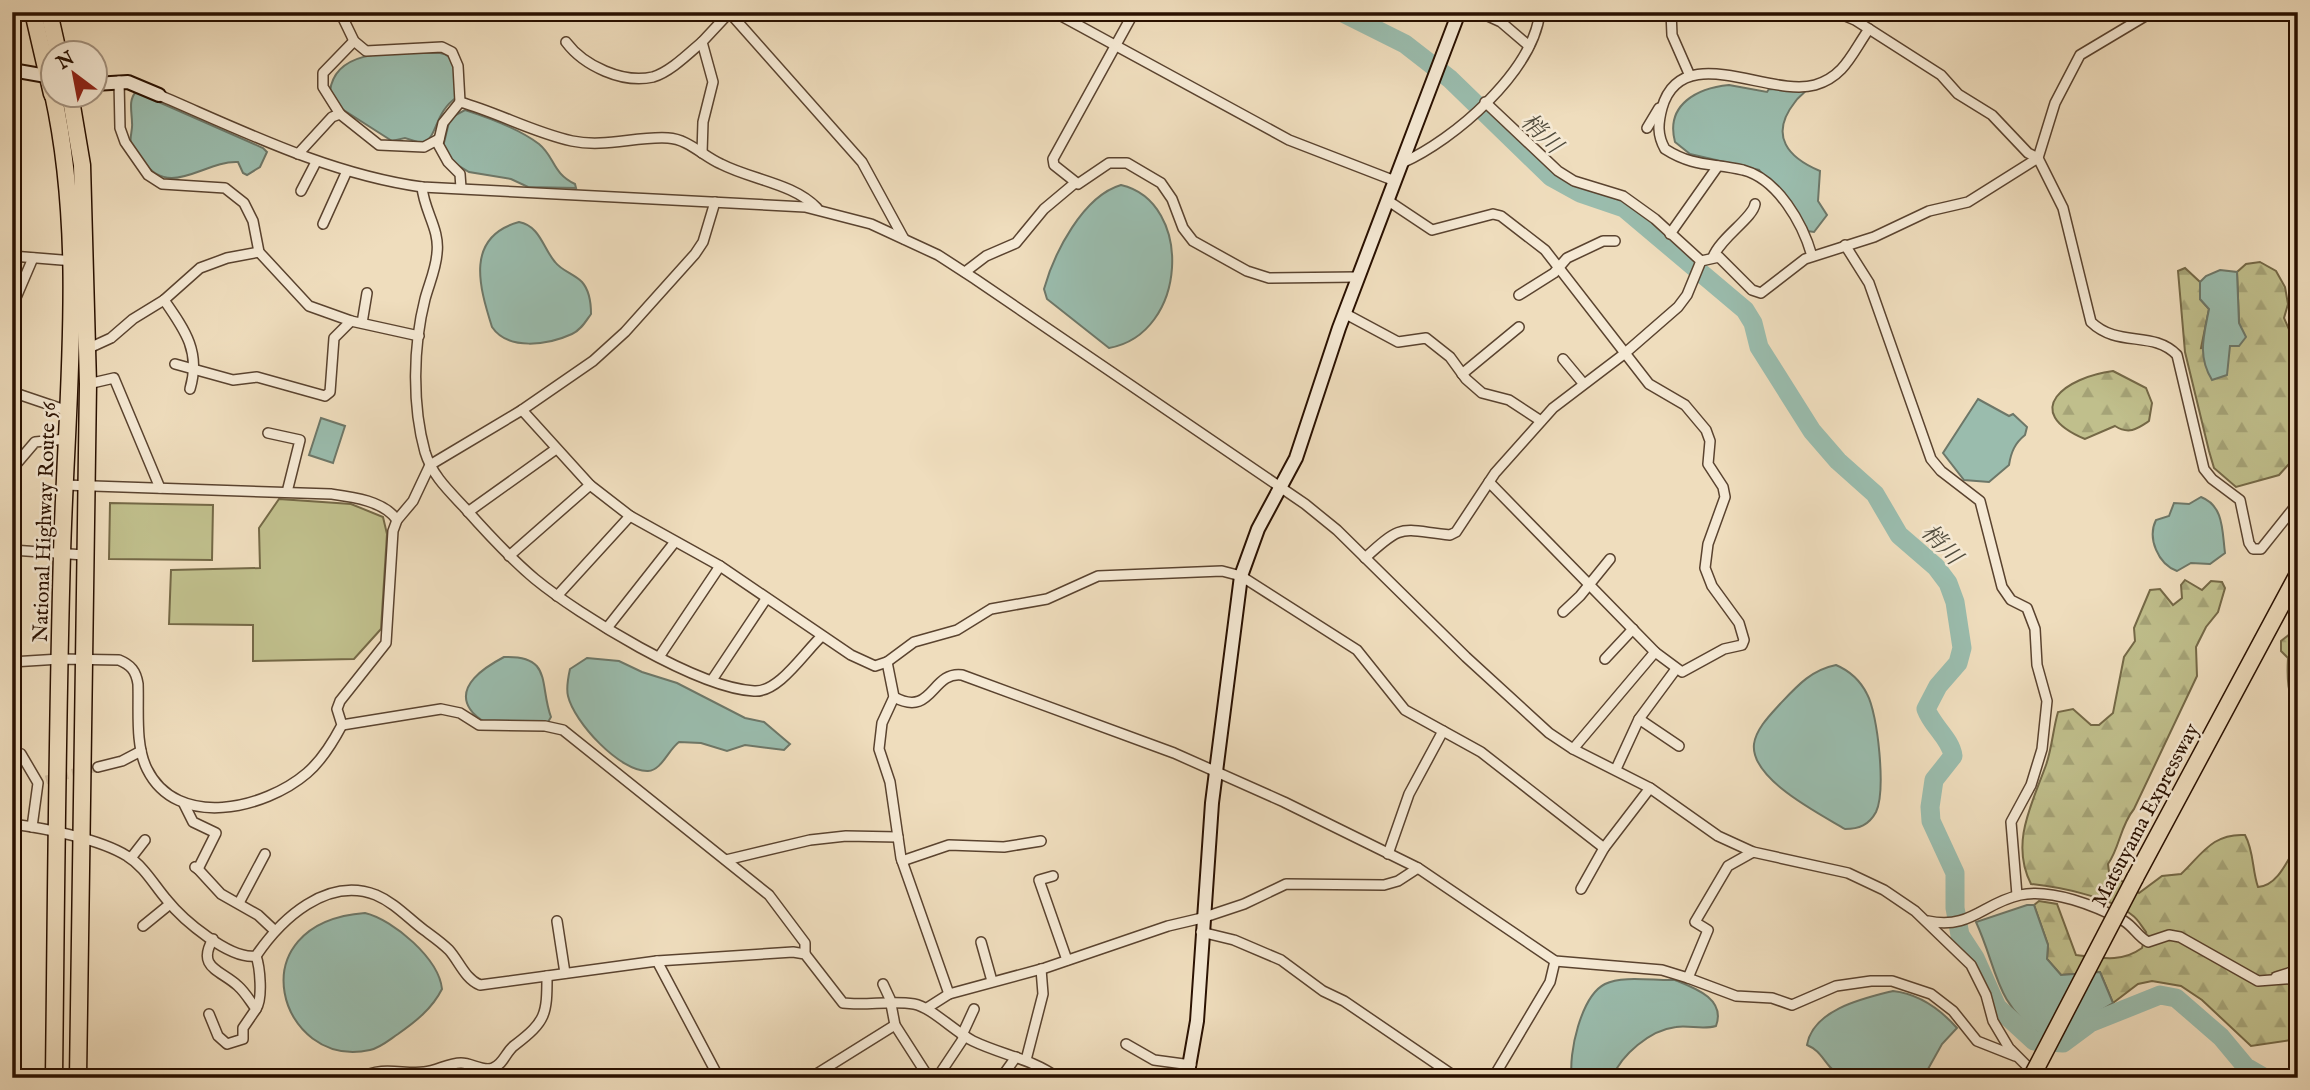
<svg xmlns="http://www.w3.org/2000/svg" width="2310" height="1090" font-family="'IM FELL English','Noto Serif JP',serif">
<defs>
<pattern id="forest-firs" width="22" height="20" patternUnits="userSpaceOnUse" patternTransform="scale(1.75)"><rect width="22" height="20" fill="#c0bf8c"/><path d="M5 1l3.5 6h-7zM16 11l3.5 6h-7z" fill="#a5a377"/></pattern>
</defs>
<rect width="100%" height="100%" fill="#efddbd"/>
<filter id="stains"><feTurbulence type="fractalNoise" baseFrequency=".00286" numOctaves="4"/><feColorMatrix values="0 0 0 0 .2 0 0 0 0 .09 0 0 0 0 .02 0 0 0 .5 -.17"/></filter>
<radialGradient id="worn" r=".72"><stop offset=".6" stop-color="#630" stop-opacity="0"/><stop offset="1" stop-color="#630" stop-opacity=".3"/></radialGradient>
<g fill="url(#forest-firs)" stroke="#746846" stroke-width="2">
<polygon points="2260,262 2276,271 2285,287 2288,304 2284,318 2298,350 2298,454 2279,475 2236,487 2214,468 2209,451 2185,352 2178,271 2185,268 2200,282 2200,299 2209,309 2201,348 2230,345 2239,323 2237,272 2246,264"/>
<path d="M2113,371L2146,388L2152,403L2149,421C2137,429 2129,435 2115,426L2085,439C2019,411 2066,377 2113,371Z"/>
<path d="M2185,580L2202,590L2211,581L2222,582L2225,588L2218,612L2206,627L2196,647L2197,676L2134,809C2120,826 2120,847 2108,864L2109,872L2139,893L2162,876L2181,874C2202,854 2213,833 2245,835C2254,851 2252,870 2258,887C2278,886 2288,859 2298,843V1039L2251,1046L2202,1000L2181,986L2152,981L2138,984L2113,1003L2100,972L2061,975L2047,959L2048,945L2034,905L2039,901L2057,904L2076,955C2101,958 2121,963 2142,948L2146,932C2142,927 2138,919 2132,915C2110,897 2059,887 2031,884C2010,843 2032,804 2046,765C2052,748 2053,729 2058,712L2073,709L2091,725H2099L2113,713L2124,657L2135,641L2134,628L2150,590L2160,589L2173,605L2182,598L2181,585Z"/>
<path d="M2290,634H2298V711C2287,697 2287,676 2288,658L2281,651V641Z"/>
</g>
<g fill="#c0bf8c" stroke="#746846" stroke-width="2">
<polygon points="279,499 351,504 383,517 387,534 381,629 354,659 253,661 253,625 169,624 171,570 260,568 259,528"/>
<polygon points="110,503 213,505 212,560 109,559"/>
</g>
<g fill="#9abcad" stroke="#6d7768" stroke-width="2">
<path d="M440,53C460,56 456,81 457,97C435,112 438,134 424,144L405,138L392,141L342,109L330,91C336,44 404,54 440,53Z"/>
<path d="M1729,85L1767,92L1769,89L1806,90C1804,94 1798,97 1795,102C1768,136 1789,158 1820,171L1818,201L1827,215L1814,232L1807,231L1759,170L1690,154L1675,142C1665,104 1698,88 1729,85Z"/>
<path d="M136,92L263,148L267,152L260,167L247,175L243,173L238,162C205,160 170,199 144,162C140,157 133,150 131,144C129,139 133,129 132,123C132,112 128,100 136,92Z"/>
<path d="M465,110C490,118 519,129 539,144C555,157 552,173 575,184L576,188L528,187L511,179L469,172L451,161L443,147L450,118Z"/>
<path d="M1121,185C1194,202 1188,334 1109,348L1047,299L1044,289C1054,253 1083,196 1121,185Z"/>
<path d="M519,222C540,226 543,248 555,262C562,271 574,274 582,282C590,291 591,303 591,314C586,321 581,330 572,334C548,345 508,351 492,327C479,286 465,237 519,222Z"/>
<path d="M2220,270L2237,272L2239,323L2246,337L2239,346H2230L2227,375L2212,380C2197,356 2204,335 2209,309L2200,299V282L2206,276Z"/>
<path d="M1978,399L2009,416L2013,414L2027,427L2025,435C2015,443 2011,452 2009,465L1989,482L1964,480L1943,453Z"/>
<polygon points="321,418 345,426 333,463 309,455"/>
<path d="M2201,497C2224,506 2222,530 2225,553L2210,564L2191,563L2177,571C2158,564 2147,538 2156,520L2169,516L2174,503L2189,504Z"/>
<path d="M504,657C553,655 539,685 551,717L548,722C529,722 505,727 487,723C481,721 473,714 470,709C455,686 485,667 504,657Z"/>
<path d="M587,658L619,661L642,672L677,683L745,718L764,722L790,744L784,750L745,745L727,751L701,743L679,742C668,750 662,770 648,771C620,772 574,722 568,696C566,688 568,678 570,669Z"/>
<path d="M1836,665C1850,671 1860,680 1867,694C1878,714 1886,791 1876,812C1869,825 1859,829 1845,829C1820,814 1750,779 1754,744C1756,729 1770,715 1780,704C1797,686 1811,670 1836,665Z"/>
<path d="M2027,905H2034L2048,945L2047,959L2061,975L2100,972L2113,1003L2065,1032L2040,1035C1994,1001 1998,970 1976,922Z"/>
<path d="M365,913C394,920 439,959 442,989C432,1009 415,1022 398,1034C389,1040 380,1048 370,1050C279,1070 235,923 365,913Z"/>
<path d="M1675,980C1695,988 1726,999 1716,1026C1703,1030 1689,1025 1676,1027C1650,1030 1621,1055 1612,1078H1572C1568,1054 1581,996 1605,984C1623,975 1655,981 1675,980Z"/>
<path d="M1893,991C1920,994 1940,1009 1957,1028L1942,1044L1923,1078C1900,1078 1844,1084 1830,1067C1822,1058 1819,1050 1807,1045C1813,1009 1865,998 1893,991Z"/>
</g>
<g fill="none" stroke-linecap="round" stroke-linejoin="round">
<path stroke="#9abcad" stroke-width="19" d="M1341,12L1405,44L1450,79L1551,177L1580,193L1624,208L1745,310L1753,323L1759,347L1812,431L1838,461L1875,494L1899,535L1936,567L1948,583L1955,602L1962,648L1958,663L1938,686L1926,709C1932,726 1951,739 1953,756L1934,780L1930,807L1931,821L1955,873V908L1960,935L1975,958L1997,1007L2034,1041L2063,1043L2090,1023L2160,995L2176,998L2221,1037L2246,1067L2265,1078"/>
<polyline stroke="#d1bea1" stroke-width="9" stroke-dasharray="9 4.5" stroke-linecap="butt" points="46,780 98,767"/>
<g stroke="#5a432f" stroke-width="12">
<g id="street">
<polyline points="340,12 354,41 366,51 442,47 452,52 458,66 460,102"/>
<polyline points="729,12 862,162 904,239"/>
<polyline points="1054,12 1289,140 1395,181"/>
<polyline points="1134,12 1053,159 1054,165 1078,184 1109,163 1127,163 1161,183 1172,199 1183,228 1193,241 1247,271 1269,278 1357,277"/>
<polyline points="1479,12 1501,22 1529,46"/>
<polyline points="1671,12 1672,35 1690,76"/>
<polyline points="1836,12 1855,20 1941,75 1958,94 1992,115 2028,153 2038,158"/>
<path d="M2152,12L2080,55L2055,103L2038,158L2063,208L2091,322C2118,348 2153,330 2177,355L2204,469L2212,479L2240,500L2249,543L2253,549H2261L2293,509L2298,498"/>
<path d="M566,42C584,66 623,84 653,77C670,72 688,54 702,42"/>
<polyline points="119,81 120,128 125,142 148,175 162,184 225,188 244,203 253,221 259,252 309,306 351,321 419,336"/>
<path d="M159,95C245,132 329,174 422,187L805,207L871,224L938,255L975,279L1305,504L1337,530L1466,657L1549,733L1573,749L1650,788L1718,836L1753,852L1848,873L1884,890L1915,911L1971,965L1986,995L1993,1021L2009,1048L2026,1065L2046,1078"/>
<polyline points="1485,102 1558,171 1574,181 1623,196 1655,219 1701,261"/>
<polyline points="340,114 323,87 323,73 354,41"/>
<polyline points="1647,128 1659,108"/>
<polyline points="702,153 703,122 713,82 702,42 730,12"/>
<polyline points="298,154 332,117 340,114 379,145 424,147 439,139"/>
<path d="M1402,163C1454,140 1533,72 1540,12"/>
<path d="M422,187C424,211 440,229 437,253C436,269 429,284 425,299C413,346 412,405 425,452C432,475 448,490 464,507C486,532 509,557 535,579C579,615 697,688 754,691C779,693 805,651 822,636"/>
<path d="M461,188L460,174L448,162L438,144L443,123L460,102C499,113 532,132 572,141C605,148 636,136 668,138C688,139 703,156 721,164C752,180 793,183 817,208"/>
<polyline points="301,191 316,162"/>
<polyline points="1387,200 1432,230 1493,214 1501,216 1545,250 1649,384 1685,405 1706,430 1710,441 1708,464 1723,487 1725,497 1708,544 1705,568 1712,586 1739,623 1744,640 1742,645 1724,649 1682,672 1655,652"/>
<polyline points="323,224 346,173"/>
<polyline points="1670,234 1718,166"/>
<polyline points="1845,245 1869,283 1931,459 1941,471 1980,501 2002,587 2011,600 2027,608 2035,629 2037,665 2047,701 2042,749 2031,785 2011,822 2017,895"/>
<polyline points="12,256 74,261"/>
<path d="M1812,256C1803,224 1778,179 1743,170C1712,163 1693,167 1665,149C1657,135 1658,123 1662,108C1681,39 1769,98 1815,85C1845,76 1852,53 1869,29"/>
<path d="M1713,257C1721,237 1753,218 1755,204"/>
<polyline points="965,272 986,256 1016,243 1044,209 1075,183"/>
<polyline points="1519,295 1554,273 1567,258 1603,241 1615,241"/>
<path d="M164,300C185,330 201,352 190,389"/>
<polyline points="12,307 33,258"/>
<polyline points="1344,313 1398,342 1426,338 1450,357 1466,379 1482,393 1509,400 1541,421"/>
<polyline points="362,323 367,293"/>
<polyline points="87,349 111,338 133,319 164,300 200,268 227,258 259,252"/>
<polyline points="1563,359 1583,383"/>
<polyline points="175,364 233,380 257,377 325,396 330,392 334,338 351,321"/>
<polyline points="1462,374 1519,327"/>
<polyline points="88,384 114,378 160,488"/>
<polyline points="12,392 68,411"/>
<polyline points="522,410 590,485 630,516 720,566 851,655 875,666 887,662 914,642 957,630 991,609 1047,599 1098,576 1222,571 1241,576 1357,650 1405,710 1481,752 1604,848"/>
<polyline points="268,433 300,440 287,492"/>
<polyline points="12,469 35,442 66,439"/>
<polyline points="1489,482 1655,652 1573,749"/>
<path d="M64,485L331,494C353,497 384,501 397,520"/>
<polyline points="468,512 556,449"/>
<polyline points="12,550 84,555"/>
<polyline points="509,556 590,485"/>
<path d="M1365,558C1404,522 1400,530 1450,535L1456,532L1495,473L1553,408L1624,354L1678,307L1687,295L1701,261L1719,257L1752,290L1761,293L1805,259L1874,237L1929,211L1968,202L2038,158"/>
<polyline points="557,596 630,516"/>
<polyline points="1563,612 1580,596 1610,559"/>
<polyline points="607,628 674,543"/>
<polyline points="659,657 720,566"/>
<polyline points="1605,659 1633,629"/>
<path d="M12,662L60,659L119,660C131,665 136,671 138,684C139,710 135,745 147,769C177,830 265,809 307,773C321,761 333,742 342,725L337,709L340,701L386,643L393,531L397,520L413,501L430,465L522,410L593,361L625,332L695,254L703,242L715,202"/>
<polyline points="887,662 894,697 882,723 879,749 890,782 901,858 949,994"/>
<polyline points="712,680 766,599"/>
<path d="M894,697C933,718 931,671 962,675L1174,753L1284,802L1418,868L1555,961L1662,970L1688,978L1708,930L1695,922L1728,866L1753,852"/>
<polyline points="1639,719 1679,746"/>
<polyline points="342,725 441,709 460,713 479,725 545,726 563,730 769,895 805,943 805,954"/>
<polyline points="12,758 21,754 38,783 32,827"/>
<polyline points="98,767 122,761 141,751"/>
<polyline points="1616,769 1639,719 1676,669"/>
<polyline points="184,804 193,822 216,833 198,869 195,867"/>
<path d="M12,824C44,828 100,839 127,856C144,866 154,885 167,900C183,920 230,960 256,956C281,919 327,876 376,895C395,903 408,918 424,930C432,936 441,942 449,950C459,961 465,979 480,985L657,961L793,952L805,954L843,1003C866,1006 891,1000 914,1004C931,1007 955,1032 973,1041C1002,1055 1033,1059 1058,1078"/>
<polyline points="1388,854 1409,794 1443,731"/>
<polyline points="131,858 145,840"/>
<polyline points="726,860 810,840 846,836 898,837"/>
<polyline points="902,861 949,845 1004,847 1041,841"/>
<polyline points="198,869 221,894 258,915 274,930"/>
<polyline points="1053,876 1039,880 1067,960"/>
<polyline points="1581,889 1604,848 1650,788"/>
<polyline points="239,903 265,854"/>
<polyline points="557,921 565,973"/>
<path d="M1928,921C1970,930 1983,903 2020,895C2051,888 2096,906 2124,921C2134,927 2138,937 2148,942L2169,935L2180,937L2258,981L2298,978"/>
<polyline points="143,926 170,904"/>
<polyline points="1201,932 1234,940 1281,960 1323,991 1344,1001 1457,1078"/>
<polyline points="981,942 992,981"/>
<polyline points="657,961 719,1078"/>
<polyline points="2276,977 2298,970"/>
<polyline points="1688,978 1736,996 1772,998 1792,1005 1836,986 1871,981 1892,981 1931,994 1953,1011 1977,1041 2015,1056"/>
<polyline points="883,984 890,999 895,1025 929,1078"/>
<polyline points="927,1008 949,994 1045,968 1168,926 1202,918 1244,904 1286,884 1384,885 1398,881 1418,868"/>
<path d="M256,1009C263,999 260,967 256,956"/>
<path d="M209,1014L218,1036L227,1044L243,1039V1028L256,1009C250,1001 245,992 238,986C221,970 196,968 213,939"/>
<polyline points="962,1035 974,1009"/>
<polyline points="1126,1044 1154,1060 1191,1065"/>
<polyline points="1026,1060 1043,994 1041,969"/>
<polyline points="285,1078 297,1075 308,1078"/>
<path d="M360,1078C383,1065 404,1075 424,1072C437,1071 448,1063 461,1063C472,1063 483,1072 493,1068C504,1064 506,1051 515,1045C546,1021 547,1015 547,976"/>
<polyline points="810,1078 895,1025"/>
<polyline points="937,1078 965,1036"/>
<polyline points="1001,1078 1016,1057"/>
<polyline points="1493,1078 1550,982 1555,961"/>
</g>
</g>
<g stroke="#291000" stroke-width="16">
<g id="secondary">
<polyline points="12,70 52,77"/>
<polyline points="94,84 128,82 159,95"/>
<polyline points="1187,1078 1197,1021 1212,803 1241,576 1258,529 1296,458 1339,328 1459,12"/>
</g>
</g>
<g stroke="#291000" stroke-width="19">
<g id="highway">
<polyline points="33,12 52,94"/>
<polyline points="49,12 58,52"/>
<path d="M53,94C86,244 66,402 62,554C57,728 56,903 54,1078"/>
<polyline points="70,94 82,165 88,384 78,1078"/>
<polyline points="2135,878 2298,574"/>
</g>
</g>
<use href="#street" stroke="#f5e9d4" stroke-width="9"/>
<use href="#secondary" stroke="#f5e9d4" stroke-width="12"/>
<use href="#highway" stroke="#efddbd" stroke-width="16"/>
<g stroke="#291000" stroke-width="19" stroke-linecap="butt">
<polyline id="highway-bridge" points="2031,1078 2135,878"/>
</g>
<use href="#highway-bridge" stroke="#efddbd" stroke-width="16"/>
</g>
<g text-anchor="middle" stroke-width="5" stroke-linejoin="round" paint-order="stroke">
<g font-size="21" fill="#291000" stroke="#f5e9d4">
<text transform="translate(44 522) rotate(-88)" y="7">National Highway Route 56</text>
<text transform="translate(2145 815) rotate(-62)" y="7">Matsuyama Expressway</text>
</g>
<g font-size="23" font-style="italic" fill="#514c3d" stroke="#f5e9d4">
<text transform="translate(1542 133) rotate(44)" y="8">梢川</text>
<text transform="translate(1942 544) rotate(46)" y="8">梢川</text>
</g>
</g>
<rect width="2310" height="1090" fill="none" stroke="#efddbd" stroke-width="42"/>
<rect x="14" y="14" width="2282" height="1062" fill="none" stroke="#291000" stroke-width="3.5"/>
<rect x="21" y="21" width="2268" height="1048" fill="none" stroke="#291000" stroke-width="2"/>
<g transform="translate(74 74) rotate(328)"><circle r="33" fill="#f5e9d4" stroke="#a3927f" stroke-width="2"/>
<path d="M0-5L12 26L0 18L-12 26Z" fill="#8f2418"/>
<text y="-10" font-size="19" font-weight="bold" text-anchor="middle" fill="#291000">N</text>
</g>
<rect width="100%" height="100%" filter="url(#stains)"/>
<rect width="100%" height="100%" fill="url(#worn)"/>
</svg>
